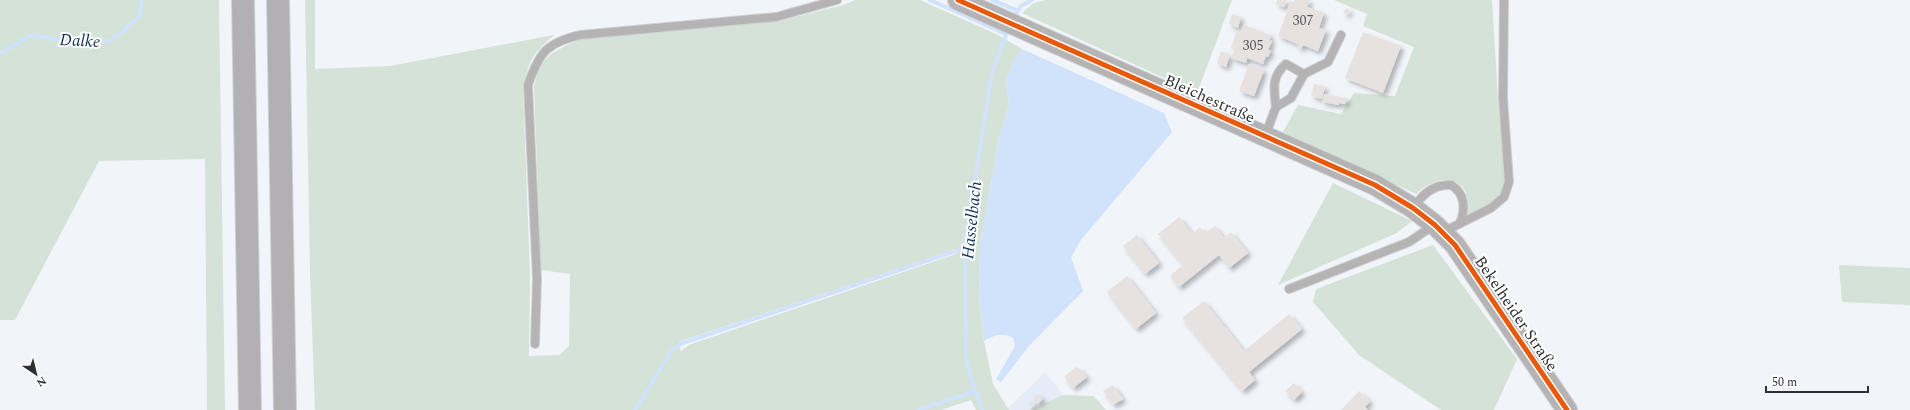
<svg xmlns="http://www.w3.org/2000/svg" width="1910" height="410" font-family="Spectral,serif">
<defs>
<filter id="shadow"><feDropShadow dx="3.5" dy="3.5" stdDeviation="2" flood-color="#0004"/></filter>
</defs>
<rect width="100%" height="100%" fill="#f1f5fa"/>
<polygon fill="#e4ecf8" points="1045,372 1063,395 1029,410 1009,410 1008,408"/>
<g fill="#d5e2d7" fill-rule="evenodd">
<polygon points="0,0 219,0 225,410 207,410 205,159 99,161 15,320 0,320"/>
<path d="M305,0H315V69L390,66L554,35C531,56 530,58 523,88L530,275L529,356L559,355L569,346L570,274L541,270L534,86L540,65L551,54L567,45L581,39L779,21L843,5L855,0H920L996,34L1022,49L1013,62L1006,82L1009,105L999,138L980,247L979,297L984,341L993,384L1009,410H976L971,400L941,410H315L310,273ZM956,250V254L691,344L681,351L678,342Z"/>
<polygon points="1046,0 1232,0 1197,93 1022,13 1034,3"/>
<path d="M1334,0H1492L1498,99L1505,181L1500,195L1489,205L1468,216C1474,177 1441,170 1416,194L1283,132L1298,105L1341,114L1354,93L1395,96L1414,47L1363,26L1367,14Z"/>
<polygon points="1333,183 1412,221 1397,233 1278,285"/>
<polygon points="1433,245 1517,359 1494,410 1441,410 1359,355 1313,302 1316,289"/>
<polygon points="1839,265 1910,268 1910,305 1842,302"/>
<polygon points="1063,395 1094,396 1106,410 1029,410"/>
</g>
<path fill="#d1e3fb" d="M1022,49L1164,113L1172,132L1081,240L1071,257L1083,291L1030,345L1001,382L996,379L1015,346L1013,338C1001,332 995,335 984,341L979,297L980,247L999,138L1009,105L1006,82L1013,62Z"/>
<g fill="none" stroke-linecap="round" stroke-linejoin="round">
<g stroke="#d1e3fb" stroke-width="4">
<polyline points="930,0 1006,34"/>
<polyline points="992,0 1018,11"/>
<polyline points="1016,14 1021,6 1032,0"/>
<polyline points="0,53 32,35 75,43 111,41 139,17 142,0"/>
<polyline points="635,410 672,350 680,344 965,248"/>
<polyline points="919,410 975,391"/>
<polyline points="983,410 975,391 966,360 965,241 992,73 1007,32"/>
</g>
</g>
<g fill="#e7e2df" filter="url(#shadow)">
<polygon points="1277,0 1287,0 1284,7 1276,4"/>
<polygon points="1294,0 1310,0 1307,7 1324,13 1319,28 1326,30 1318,51 1303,45 1301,49 1297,47 1298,44 1278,36 1291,1 1294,2"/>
<polygon points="1347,8 1350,11 1346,15 1343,12"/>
<polygon points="1232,14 1241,17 1238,28 1229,24"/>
<polygon points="1244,25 1271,35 1269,40 1272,41 1268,50 1271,51 1268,57 1266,56 1263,64 1247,58 1246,63 1231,58 1235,49 1231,48 1236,32 1241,33"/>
<polygon points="1363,32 1401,46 1383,93 1345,78"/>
<polygon points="1221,51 1230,55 1226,67 1217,63"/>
<polygon points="1249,64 1264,70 1254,96 1239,91"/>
<polygon points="1314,84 1325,86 1322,99 1311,96"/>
<polygon points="1324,94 1347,98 1345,104 1339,103 1339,105 1322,102"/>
<polygon points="1179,217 1192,234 1200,227 1205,233 1215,226 1224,238 1231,232 1248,253 1229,268 1219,255 1179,287 1170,276 1183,265 1158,234"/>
<polygon points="1137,235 1159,263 1145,274 1123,246"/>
<polygon points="1127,276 1156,313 1136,329 1107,292"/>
<polygon points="1204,301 1244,351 1289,314 1302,329 1249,372 1255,380 1242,391 1182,318"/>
<polygon points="1076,367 1080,369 1087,377 1073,388 1064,377"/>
<polygon points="1294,383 1302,392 1294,400 1285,391"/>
<polygon points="1113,385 1123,399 1113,405 1103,391"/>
<polygon points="1359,391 1370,401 1365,407 1368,410 1341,410"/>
<polygon points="1038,394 1043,399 1037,404 1033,398"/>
<polygon points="1032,401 1035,404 1031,408 1028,405"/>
</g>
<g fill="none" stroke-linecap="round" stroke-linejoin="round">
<g stroke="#ced1d5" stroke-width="10">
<g id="service">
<path d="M1276,107C1274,90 1271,76 1286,64L1304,74"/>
<polyline points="1265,136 1276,107 1291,98 1304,74 1328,62 1341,35"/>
<path d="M1414,208C1422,194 1434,184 1451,185C1465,193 1466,209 1460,223"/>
<polyline points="1443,232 1491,208 1504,197 1509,182 1503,98 1504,0"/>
<polyline points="1289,289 1409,242 1434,225"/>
<path d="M535,344L537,279L528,85C539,53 546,43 580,35L776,17L837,0"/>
</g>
</g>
<g stroke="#ced1d5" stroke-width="22">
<polyline id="tertiary" points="958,0 1375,185 1413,208 1435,225 1455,245 1567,410"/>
</g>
<g stroke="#ced1d5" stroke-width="24">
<g id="motorway">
<polyline points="243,0 250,410"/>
<polyline points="278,0 285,410"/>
</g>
</g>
<use href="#service" stroke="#b6b3b4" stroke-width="8"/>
<use href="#tertiary" stroke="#b6b3b4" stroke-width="20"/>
<use href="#motorway" stroke="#b3b0b3" stroke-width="22"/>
<g stroke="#fff" stroke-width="8">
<polyline id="cycleway" points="958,0 1375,185 1413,208 1435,225 1455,245 1567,410"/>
</g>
<use href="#cycleway" stroke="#e8590c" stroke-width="5"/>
</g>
<g text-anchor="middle" stroke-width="4" stroke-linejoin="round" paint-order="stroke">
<g font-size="14" fill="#5b5c5e">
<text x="1303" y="25">307</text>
<text x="1253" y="50">305</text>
</g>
<g font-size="16" fill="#2c2f33" stroke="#fff">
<text transform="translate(1210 98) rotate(24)" y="6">Bleichestraße</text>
<text transform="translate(1517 313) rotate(56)" y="6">Bekelheider Straße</text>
</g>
<g font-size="17" font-style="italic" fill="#103159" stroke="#fff">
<text transform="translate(80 40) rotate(3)" y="6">Dalke</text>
<text transform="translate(971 220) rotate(-84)" y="6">Hasselbach</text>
</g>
</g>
<g transform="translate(36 374) rotate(145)" stroke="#ffffff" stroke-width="3" paint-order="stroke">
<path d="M0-3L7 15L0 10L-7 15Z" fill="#2c2f33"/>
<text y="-6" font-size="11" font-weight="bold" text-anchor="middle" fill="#2c2f33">N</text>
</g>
<path d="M1766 386v6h102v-6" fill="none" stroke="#2c2f33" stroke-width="2"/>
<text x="1772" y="386" font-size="12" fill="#2c2f33" stroke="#ffffff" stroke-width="3" paint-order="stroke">50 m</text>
</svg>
